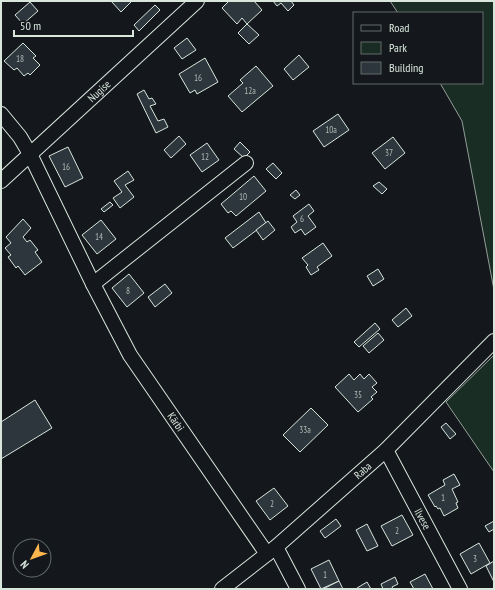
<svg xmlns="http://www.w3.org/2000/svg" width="495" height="590" font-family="'PT Sans Narrow',sans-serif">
<rect width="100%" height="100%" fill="#14181c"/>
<g fill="#1a2d24" stroke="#939e99">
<polygon points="390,1 494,1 494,290 462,121 440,83 482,83 482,13 398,13"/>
<polygon points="494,355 494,472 446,402"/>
</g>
<g fill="#2c363c" stroke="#d8e6dc">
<polygon points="111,1 132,1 121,12"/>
<polygon points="229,1 254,1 262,10 247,24 242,18 237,24 222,8"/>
<polygon points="273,1 291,1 294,5 288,11 281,3 277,6"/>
<polygon points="30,2 38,11 23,24 15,15"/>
<polygon points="155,5 160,10 139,31 134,25"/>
<polygon points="247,24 259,35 249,44 238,33"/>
<polygon points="187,38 196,50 182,59 174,48"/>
<polygon points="23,43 36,56 33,58 40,65 30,75 28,73 24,76 17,68 14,70 4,61"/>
<polygon points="299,55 309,67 293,80 284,69"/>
<polygon points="205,58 218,82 197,94 195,90 190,93 179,74"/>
<polygon points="256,66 273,86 242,112 228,96 243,83 240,80"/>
<polygon points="144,90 149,99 152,98 156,104 150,106 158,121 164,119 168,127 156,133 137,94"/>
<polygon points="338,114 349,130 324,147 313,131"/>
<polygon points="179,136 186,144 171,158 164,150"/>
<polygon points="393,137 405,153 385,169 372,153"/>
<polygon points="240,142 250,152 244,158 234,149"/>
<polygon points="207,143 219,160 202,172 190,155"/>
<polygon points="68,147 83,178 65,187 49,156"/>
<polygon points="273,163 282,173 276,179 266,169"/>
<polygon points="128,171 134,180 125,185 134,197 120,208 113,198 122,192 114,181"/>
<polygon points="254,176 266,191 236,216 231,211 228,213 221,204"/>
<polygon points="379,182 387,189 382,194 373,186"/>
<polygon points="296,190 300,195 295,199 290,195"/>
<polygon points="110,202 113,205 104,212 101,209"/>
<polygon points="309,204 314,211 308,216 316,227 305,235 301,229 295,233 291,227 297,222 293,216"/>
<polygon points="259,212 266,223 233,248 225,238"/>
<polygon points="23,219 31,228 23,237 27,242 30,240 38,250 35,252 42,262 25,275 18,266 16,268 8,257 11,255 5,248 11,243 6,237"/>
<polygon points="101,220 116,239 97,254 82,235"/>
<polygon points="268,221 275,230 263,240 256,230"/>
<polygon points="323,243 332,256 317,267 319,270 311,275 306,267 308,265 302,258"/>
<polygon points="378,269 384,279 373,286 367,276"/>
<polygon points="129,274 144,293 127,307 112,288"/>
<polygon points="165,284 172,293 155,307 148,297"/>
<polygon points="406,308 412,316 398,327 392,320"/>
<polygon points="375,323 380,329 359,347 354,342"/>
<polygon points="378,333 384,340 369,353 363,346"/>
<polygon points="349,374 354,380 360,374 364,379 369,374 377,383 372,387 377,392 371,397 373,399 358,412 335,387"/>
<polygon points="35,400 52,428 1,459 1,422"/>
<polygon points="311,408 328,425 300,452 283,435"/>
<polygon points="446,423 456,434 450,439 441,427"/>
<polygon points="454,474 460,485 452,489 458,502 456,503 458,508 444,516 440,508 438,509 436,506 435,507 428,495 445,485 443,480"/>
<polygon points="274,488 288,506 270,520 256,501"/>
<polygon points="402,515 413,535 392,546 381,526"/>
<polygon points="336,519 341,526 325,538 320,531"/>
<polygon points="494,521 494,529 489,532 485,526"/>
<polygon points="367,524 378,546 367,551 356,530"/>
<polygon points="479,543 490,563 471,574 460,554"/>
<polygon points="329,560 339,581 321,589 311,569"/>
<polygon points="494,561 494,582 486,566"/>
<polygon points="425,574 433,589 414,589 410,582"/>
<polygon points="395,577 398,584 392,587 393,589 383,589 381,584"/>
<polygon points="339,581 343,589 323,589"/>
<polygon points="367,582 371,589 357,589 357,588"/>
</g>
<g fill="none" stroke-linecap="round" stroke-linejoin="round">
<g stroke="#d8e6dc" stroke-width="16">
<g id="street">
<path id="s1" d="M1,114L20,137L30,154L93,284L130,355L267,554"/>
<path id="s2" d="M1,181L197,1"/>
<polyline points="93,284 246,163"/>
<path id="s3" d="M386,450L460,589"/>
<polyline points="276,547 298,589"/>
<path id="s4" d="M222,589L276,547L386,450L494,341"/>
</g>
</g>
<use href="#street" stroke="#14181c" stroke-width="14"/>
</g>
<g text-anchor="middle" stroke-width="3" stroke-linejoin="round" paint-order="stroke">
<g font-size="9" fill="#adbab4">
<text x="20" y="62">18</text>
<text x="198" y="81">16</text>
<text x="250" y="94">12a</text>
<text x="331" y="133">10a</text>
<text x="389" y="156">37</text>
<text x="205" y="160">12</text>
<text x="66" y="170">16</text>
<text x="243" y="200">10</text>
<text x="302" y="222">6</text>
<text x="99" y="240">14</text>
<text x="128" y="294">8</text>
<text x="358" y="398">35</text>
<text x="305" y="433">33a</text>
<text x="443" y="501">1</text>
<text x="272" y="507">2</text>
<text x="397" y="534">2</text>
<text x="475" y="562">3</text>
<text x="325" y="578">1</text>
</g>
<g font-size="11" fill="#d8e6dc" stroke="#14181c">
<text dy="4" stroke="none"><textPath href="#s2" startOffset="133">Nugise</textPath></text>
<text dy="4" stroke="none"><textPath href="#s1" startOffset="355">Kärbi</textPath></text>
<text dy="4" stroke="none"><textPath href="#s4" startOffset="184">Raba</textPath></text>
<text dy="4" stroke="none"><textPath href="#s3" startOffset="78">Ilvese</textPath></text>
</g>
</g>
<rect width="495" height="590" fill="none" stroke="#d8e6dc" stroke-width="4"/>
<rect x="353" y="12" width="130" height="72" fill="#14181c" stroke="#626a69"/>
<rect x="361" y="25" width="20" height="6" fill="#14181c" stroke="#626a69"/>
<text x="389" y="32" font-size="12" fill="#d8e6dc">Road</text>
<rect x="361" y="42" width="20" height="12" fill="#1a2d24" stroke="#626a69"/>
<text x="389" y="52" font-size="12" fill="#d8e6dc">Park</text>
<rect x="361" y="62" width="20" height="12" fill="#2c363c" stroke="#626a69"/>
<text x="389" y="72" font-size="12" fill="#d8e6dc">Building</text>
<g transform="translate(32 558) rotate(229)"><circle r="19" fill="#14181c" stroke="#626a69"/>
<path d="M0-3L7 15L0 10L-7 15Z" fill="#ffb74d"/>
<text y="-6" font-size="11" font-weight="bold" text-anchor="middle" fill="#d8e6dc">N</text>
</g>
<path d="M14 30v6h119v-6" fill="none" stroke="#d8e6dc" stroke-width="2"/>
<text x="20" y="30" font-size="12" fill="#d8e6dc" stroke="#14181c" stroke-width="3" paint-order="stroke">50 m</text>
</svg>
